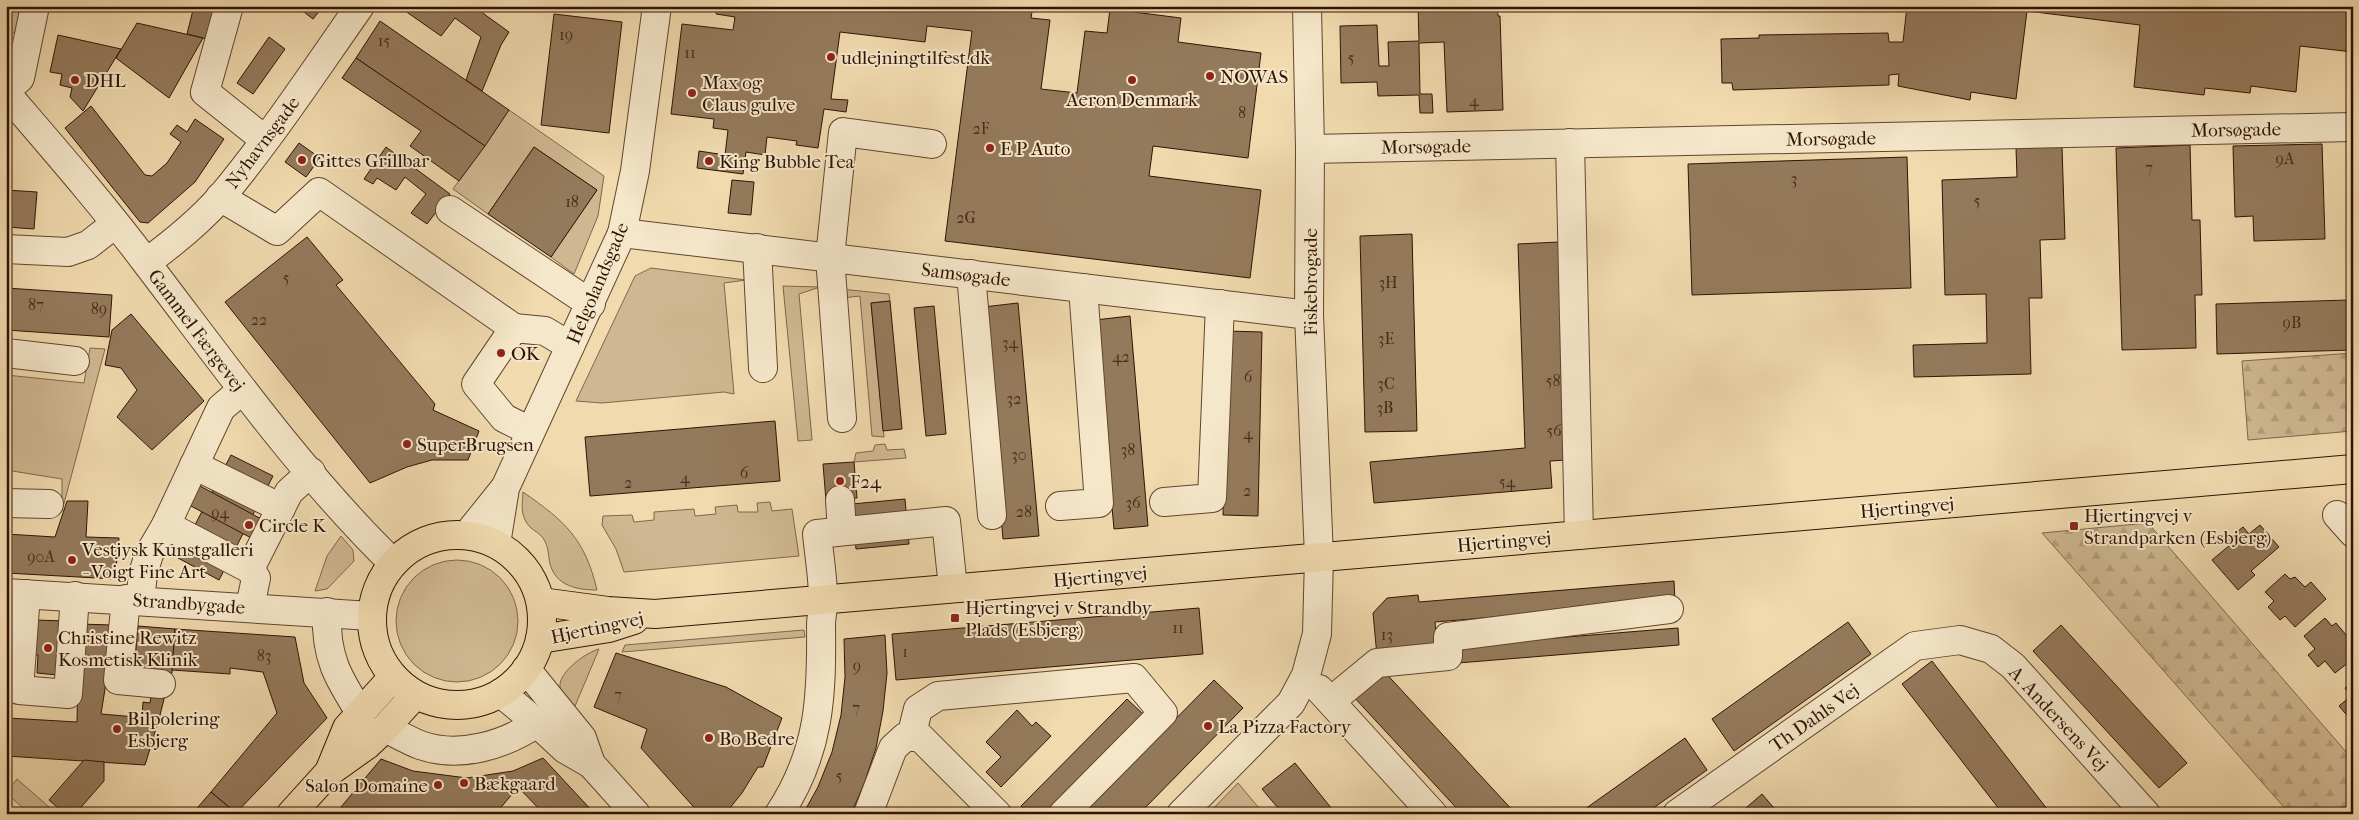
<svg xmlns="http://www.w3.org/2000/svg" width="2359" height="820" font-family="'IM FELL French Canon',serif">
<defs>
<pattern id="forest-firs" width="22" height="20" patternUnits="userSpaceOnUse" patternTransform="scale(1.25)"><rect width="22" height="20" fill="#cfb891"/><path d="M5 1l3.5 6h-7zM16 11l3.5 6h-7z" fill="#b29d7b"/></pattern>
</defs>
<rect width="100%" height="100%" fill="#f0daae"/>
<filter id="stains"><feTurbulence type="fractalNoise" baseFrequency=".004" numOctaves="4"/><feColorMatrix values="0 0 0 0 .2 0 0 0 0 .09 0 0 0 0 .02 0 0 0 .5 -.17"/></filter>
<radialGradient id="worn" r=".72"><stop offset=".6" stop-color="#630" stop-opacity="0"/><stop offset="1" stop-color="#630" stop-opacity=".3"/></radialGradient>
<g fill="#cfb891" stroke="#80664a">
<polygon points="6,6 23,6 18,30 6,37"/>
<polygon points="509,110 604,176 598,216 574,274 551,257 597,190 534,147 488,214 453,189"/>
<polygon points="651,268 746,280 724,283 734,394 724,392 602,403 576,401 635,276"/>
<polygon points="783,286 820,287 799,294 812,440 798,441"/>
<polygon points="841,289 889,294 890,301 871,303 884,437 872,436 860,296 842,298"/>
<polygon points="90,348 105,349 62,511 62,479 6,470 6,375 84,383"/>
<polygon points="885,444 887,450 904,449 906,458 854,462 856,453 873,451 875,445"/>
<path d="M523,492C565,521 585,539 597,590C577,590 556,586 550,564C548,555 549,547 543,538C540,534 535,531 531,528C520,517 522,506 523,492Z"/>
<polygon points="770,502 772,511 792,509 799,556 624,572 616,549 602,525 603,516 632,515 634,522 654,520 654,512 694,509 695,516 716,514 715,507 737,505 738,512 758,512 757,503"/>
<polygon points="341,536 353,550 354,561 327,589 315,591 327,556"/>
<circle cx="457" cy="621" r="61"/>
<polygon points="804,630 805,637 622,652 625,645"/>
<path d="M599,649L575,706C570,701 561,695 560,687C558,672 587,652 599,649Z"/>
<polygon points="17,779 57,814 30,814 6,793"/>
<polygon points="1238,783 1264,814 1208,814"/>
</g>
<g fill="url(#forest-firs)" stroke="#80664a">
<polygon points="2353,353 2353,431 2248,440 2242,361"/>
<polygon points="2148,523 2353,760 2353,814 2290,814 2042,533"/>
</g>
<g fill="#947a5c" stroke="#301304">
<polygon points="194,6 216,6 207,39 187,34"/>
<polygon points="296,6 317,6 321,9 313,19"/>
<polygon points="398,6 473,6 509,32 501,45 482,91 466,80 481,37 455,18 441,36"/>
<polygon points="717,6 1033,6 1031,18 1050,20 1041,89 1077,93 1085,31 1107,33 1110,9 1181,18 1178,42 1261,53 1248,158 1153,146 1149,176 1261,190 1250,278 945,241 972,31 927,26 925,42 840,32 831,99 848,100 846,112 824,109 818,148 796,145 797,141 767,137 765,155 746,152 743,174 697,168 699,151 725,155 728,130 713,128 714,119 671,114 682,24 733,30 735,17 716,14"/>
<polygon points="1418,6 1497,6 1498,16 1500,16 1503,110 1447,112 1444,42 1419,43 1420,94 1432,94 1433,113 1420,113 1419,95 1378,96 1377,82 1341,83 1340,26 1377,25 1379,66 1389,66 1388,42 1419,41"/>
<polygon points="1907,6 2353,6 2353,52 2300,46 2296,92 2251,86 2250,93 2205,88 2204,95 2134,87 2140,25 2027,11 2016,99 1971,92 1970,100 1898,86 1899,74 1889,75 1889,85 1733,90 1732,83 1722,83 1721,39 1759,38 1759,35 1888,33 1889,42 1903,42"/>
<polygon points="554,14 622,22 609,133 541,125"/>
<polygon points="380,21 509,110 485,146 356,58"/>
<polygon points="137,23 203,38 169,98 116,58"/>
<polygon points="58,35 121,49 83,111 70,97 72,88 60,85 62,74 50,72"/>
<polygon points="269,37 285,49 253,94 237,83"/>
<polygon points="356,58 485,146 459,181 410,146 421,131 342,78"/>
<polygon points="91,106 145,175 152,176 167,163 181,142 170,134 177,125 187,132 195,119 224,139 195,182 148,223 140,222 65,128"/>
<polygon points="299,143 320,158 306,177 285,162"/>
<polygon points="2322,144 2325,239 2254,241 2253,216 2235,217 2233,146"/>
<polygon points="2190,145 2192,220 2200,220 2202,295 2195,295 2196,348 2122,350 2116,148"/>
<polygon points="386,147 450,194 427,224 411,213 426,194 405,177 396,190 377,178 373,184 364,179"/>
<polygon points="534,147 597,190 551,257 488,214"/>
<polygon points="2062,147 2065,239 2040,240 2042,298 2029,298 2031,374 1914,377 1913,345 1987,343 1986,294 1945,295 1942,180 2017,177 2016,148"/>
<polygon points="1907,157 1911,288 1692,295 1688,164"/>
<polygon points="732,180 754,182 751,215 728,213"/>
<polygon points="6,190 37,192 34,229 6,227"/>
<polygon points="1412,234 1417,431 1365,432 1360,236"/>
<polygon points="307,237 343,280 336,285 435,404 433,410 479,431 468,460 432,460 407,467 370,483 225,302"/>
<polygon points="1559,242 1567,460 1550,461 1552,488 1374,503 1370,462 1525,448 1518,244"/>
<polygon points="6,288 112,295 109,337 6,330"/>
<polygon points="2349,300 2350,315 2353,315 2353,350 2217,354 2216,304"/>
<polygon points="890,301 902,429 883,431 871,303"/>
<polygon points="1018,303 1039,536 1003,539 983,307"/>
<polygon points="934,306 946,434 926,436 914,308"/>
<polygon points="131,314 204,401 152,450 117,417 137,390 121,368 105,365 112,330"/>
<polygon points="1130,316 1148,526 1114,529 1095,320"/>
<polygon points="1227,331 1262,332 1258,516 1223,515"/>
<polygon points="775,421 780,481 590,496 585,437"/>
<polygon points="231,455 273,476 219,580 178,558"/>
<polygon points="854,462 857,498 826,501 823,464"/>
<polygon points="200,486 265,521 255,540 189,505"/>
<polygon points="905,499 909,544 856,549 852,504"/>
<polygon points="67,501 88,501 86,537 119,538 115,579 6,573 6,534 55,537"/>
<polygon points="2260,525 2279,547 2251,571 2255,575 2238,590 2212,560 2230,545 2226,541 2243,527 2249,534"/>
<polygon points="2285,574 2290,579 2295,577 2305,587 2311,582 2326,599 2295,627 2285,616 2280,620 2268,607 2274,601 2265,592"/>
<polygon points="1674,581 1675,602 1435,622 1437,650 1377,656 1373,613 1387,598 1418,595 1419,602"/>
<polygon points="1199,608 1203,654 896,680 892,634"/>
<polygon points="2325,618 2332,626 2336,623 2347,636 2353,631 2353,659 2335,673 2325,661 2318,667 2308,655 2315,649 2304,636"/>
<polygon points="6,619 14,619 8,718 77,722 79,624 112,625 109,664 101,714 159,719 145,765 6,756"/>
<polygon points="35,620 65,621 57,675 37,673 38,655 33,655"/>
<polygon points="1848,622 1871,654 1734,751 1712,719"/>
<polygon points="2061,625 2187,763 2159,788 2033,651"/>
<polygon points="138,626 175,629 172,673 134,670"/>
<polygon points="1678,628 1679,645 1458,663 1456,646"/>
<polygon points="175,629 295,637 304,683 327,718 236,813 211,792 277,713 263,672 230,668 230,674 172,670"/>
<polygon points="885,635 887,673 883,711 876,748 864,784 851,814 803,814 818,787 832,752 841,715 845,677 844,639"/>
<polygon points="616,653 726,687 782,718 763,767 758,767 742,793 725,814 700,814 641,748 647,729 594,707"/>
<polygon points="1932,661 2051,814 2003,814 1902,684"/>
<polygon points="1381,668 1516,814 1462,814 1352,695"/>
<polygon points="1214,680 1243,708 1139,814 1082,814"/>
<polygon points="2353,681 2353,720 2352,721 2339,706 2351,696 2345,688"/>
<polygon points="151,695 165,695 159,719 142,717 143,702 150,703"/>
<polygon points="1127,699 1143,714 1044,814 1029,814 1021,806"/>
<polygon points="1017,710 1032,726 1036,722 1051,736 1001,787 986,772 1001,757 986,742"/>
<polygon points="1685,738 1707,770 1645,814 1578,814"/>
<polygon points="543,758 595,814 544,814 518,787 498,811 499,814 348,814 341,807 381,759 413,771 467,778 513,771"/>
<polygon points="84,760 104,762 104,781 75,814 65,814 49,800"/>
<polygon points="1295,763 1336,814 1283,814 1262,789"/>
<polygon points="211,792 236,813 236,814 192,814"/>
<polygon points="1762,794 1779,814 1739,814"/>
</g>
<g fill="none" stroke-linecap="round" stroke-linejoin="round">
<g stroke="#60452e" stroke-width="30">
<g id="minor">
<polyline points="229,6 205,92 265,140"/>
<polyline points="6,90 20,78 35,6"/>
<path d="M6,93C54,149 104,206 148,265C226,367 301,473 393,563"/>
<polyline points="1570,143 1579,535"/>
<polyline points="1310,149 2353,127"/>
<polyline points="220,197 277,231 319,192 514,328"/>
<polyline points="450,210 591,304"/>
<polyline points="622,233 1309,315"/>
<polyline points="757,248 763,368"/>
<polyline points="6,249 68,252 88,245 115,224"/>
<path d="M147,262C173,243 199,222 221,197C271,137 315,70 360,6"/>
<polyline points="971,274 992,515"/>
<polyline points="6,353 75,361"/>
<polyline points="842,418 830,257 843,132 932,144"/>
<polyline points="530,431 504,418 476,384 514,328 545,331 570,346"/>
<polyline points="194,465 281,508"/>
<polyline points="840,500 842,531"/>
<polyline points="1164,502 1212,498 1220,304"/>
<polyline points="6,503 49,504"/>
<polyline points="1060,506 1099,503 1083,288"/>
<polyline points="2337,515 2353,533"/>
<polyline points="166,525 250,569"/>
<polyline points="467,535 504,489"/>
<polyline points="496,544 505,488 622,233 635,171 657,6"/>
<polyline points="6,593 371,616"/>
<polyline points="26,594 19,690 68,694 75,596"/>
<polyline points="126,599 118,680 161,684"/>
<polyline points="140,600 143,574 149,554 166,525 221,408 242,390"/>
<polyline points="250,607 256,578 250,569 289,492 311,472"/>
<path d="M327,612C325,657 338,678 361,714"/>
<polyline points="526,669 582,738 591,764"/>
<polyline points="1319,689 1433,814"/>
<polyline points="501,693 537,723 565,749 591,764 636,814"/>
<polyline points="1331,701 1377,663 1448,656 1448,637 1669,609"/>
<path d="M385,728C397,734 408,740 420,745C459,759 505,745 537,723"/>
<polyline points="911,737 918,709 938,696 1134,678 1163,713 1063,814"/>
<path d="M779,814C820,752 822,696 821,625C821,616 824,607 823,598C823,577 819,555 817,534L946,521L953,588"/>
<polyline points="868,814 893,748 905,737 920,737 997,814"/>
<polyline points="1181,814 1291,703 1306,675 1317,634 1319,557 1309,315 1310,149 1307,6"/>
<polyline points="1677,814 1915,646 1960,640 1991,649 2013,666 2146,814"/>
</g>
</g>
<g stroke="#301304" stroke-width="30">
<g id="major">
<circle cx="457" cy="620" r="85"/>
<polyline points="541,602 608,611 655,614 2353,469"/>
<polyline points="540,639 609,628 634,620"/>
<polyline points="329,772 347,728 393,677"/>
<polyline points="291,814 329,772 367,745 385,728 415,695"/>
</g>
</g>
<use href="#minor" stroke="#f5e7ca" stroke-width="28"/>
<use href="#major" stroke="#f0daae" stroke-width="28"/>
</g>
<g fill="#8f2418" stroke="#f5e7ca" stroke-width="2">
<circle cx="831" cy="57" r="5"/>
<circle cx="1210" cy="76" r="5"/>
<circle cx="75" cy="80" r="5"/>
<circle cx="1132" cy="80" r="5"/>
<circle cx="692" cy="93" r="5"/>
<circle cx="990" cy="148" r="5"/>
<circle cx="302" cy="160" r="5"/>
<circle cx="709" cy="161" r="5"/>
<circle cx="501" cy="353" r="5"/>
<circle cx="407" cy="444" r="5"/>
<circle cx="840" cy="481" r="5"/>
<circle cx="249" cy="525" r="5"/>
<rect x="2069" y="521" width="10" height="10" rx="2.5"/>
<circle cx="72" cy="560" r="5"/>
<rect x="950" y="613" width="10" height="10" rx="2.5"/>
<circle cx="48" cy="648" r="5"/>
<circle cx="1208" cy="726" r="5"/>
<circle cx="117" cy="729" r="5"/>
<circle cx="709" cy="738" r="5"/>
<circle cx="464" cy="783" r="5"/>
<circle cx="438" cy="785" r="5"/>
</g>
<g text-anchor="middle" stroke-width="4" stroke-linejoin="round" paint-order="stroke">
<g font-size="16" fill="#492d1a">
<text x="566" y="40">19</text>
<text x="384" y="46">15</text>
<text x="690" y="58">11</text>
<text x="1351" y="63">5</text>
<text x="1474" y="106">4</text>
<text x="1242" y="118">8</text>
<text x="981" y="134">2F</text>
<text x="2285" y="164">9A</text>
<text x="2149" y="173">7</text>
<text x="1794" y="184">3</text>
<text x="1977" y="206">5</text>
<text x="572" y="207">18</text>
<text x="966" y="223">2G</text>
<text x="286" y="283">5</text>
<text x="1388" y="288">3H</text>
<text x="36" y="310">87</text>
<text x="99" y="314">89</text>
<text x="259" y="325">22</text>
<text x="2292" y="328">9B</text>
<text x="1386" y="344">3E</text>
<text x="1010" y="348">34</text>
<text x="1121" y="362">42</text>
<text x="1248" y="382">6</text>
<text x="1553" y="386">58</text>
<text x="1386" y="389">3C</text>
<text x="1014" y="404">32</text>
<text x="1385" y="413">3B</text>
<text x="1554" y="436">56</text>
<text x="1248" y="439">4</text>
<text x="1128" y="455">38</text>
<text x="1019" y="460">30</text>
<text x="744" y="478">6</text>
<text x="685" y="483">4</text>
<text x="1507" y="487">54</text>
<text x="628" y="488">2</text>
<text x="1247" y="496">2</text>
<text x="1133" y="508">36</text>
<text x="1024" y="517">28</text>
<text x="220" y="518">94</text>
<text x="41" y="562">90A</text>
<text x="1178" y="633">11</text>
<text x="1387" y="640">13</text>
<text x="905" y="657">1</text>
<text x="264" y="661">83</text>
<text x="857" y="671">9</text>
<text x="618" y="700">7</text>
<text x="856" y="713">7</text>
<text x="839" y="781">5</text>
</g>
<g font-size="19" fill="#301304" stroke="#f5e7ca" text-anchor="start">
<text x="841" y="64">udlejningtilfest.dk</text>
<text x="1220" y="83">NOWAS</text>
<text x="85" y="87">DHL</text>
<text x="702" y="89">Max og<tspan x="702" dy="22">Claus gulve</tspan></text>
<text x="1132" y="106" text-anchor="middle">Aeron Denmark</text>
<text x="1000" y="155">E P Auto</text>
<text x="312" y="167">Gittes Grillbar</text>
<text x="719" y="168">King Bubble Tea</text>
<text x="511" y="360">OK</text>
<text x="417" y="451">SuperBrugsen</text>
<text x="850" y="488">F24</text>
<text x="2084" y="522">Hjertingvej v<tspan x="2084" dy="22">Strandparken (Esbjerg)</tspan></text>
<text x="259" y="532">Circle K</text>
<text x="82" y="556">Vestjysk Kunstgalleri<tspan x="82" dy="22">- Voigt Fine Art</tspan></text>
<text x="965" y="614">Hjertingvej v Strandby<tspan x="965" dy="22">Plads (Esbjerg)</tspan></text>
<text x="58" y="644">Christine Rewitz<tspan x="58" dy="22">Kosmetisk Klinik</tspan></text>
<text x="127" y="725">Bilpolering<tspan x="127" dy="22">Esbjerg</tspan></text>
<text x="1218" y="733">La Pizza Factory</text>
<text x="719" y="745">Bo Bedre</text>
<text x="474" y="790">Bækgaard</text>
<text x="428" y="792" text-anchor="end">Salon Domaine</text>
</g>
<g font-size="19" fill="#301304" stroke="#f5e7ca">
<text transform="translate(2236 129) rotate(-1)" y="7">Morsøgade</text>
<text transform="translate(1831 138) rotate(-1)" y="7">Morsøgade</text>
<text transform="translate(262 142) rotate(-53)" y="7">Nyhavnsgade</text>
<text transform="translate(1426 146) rotate(-1)" y="7">Morsøgade</text>
<text transform="translate(966 274) rotate(7)" y="7">Samsøgade</text>
<text transform="translate(1310 282) rotate(-90)" y="7">Fiskebrogade</text>
<text transform="translate(597 283) rotate(-67)" y="7">Helgolandsgade</text>
<text transform="translate(197 330) rotate(53)" y="7">Gammel Færgevej</text>
<text transform="translate(1907 507) rotate(-5)" y="7">Hjertingvej</text>
<text transform="translate(1504 541) rotate(-5)" y="7">Hjertingvej</text>
<text transform="translate(1100 576) rotate(-5)" y="7">Hjertingvej</text>
<text transform="translate(189 603) rotate(4)" y="7">Strandbygade</text>
<text transform="translate(597 627) rotate(-12)" y="7">Hjertingvej</text>
<text transform="translate(1814 717) rotate(-35)" y="7">Th Dahls Vej</text>
<text transform="translate(2059 718) rotate(47)" y="7">A. Andersens Vej</text>
</g>
</g>
<rect width="2359" height="820" fill="none" stroke="#f0daae" stroke-width="25"/>
<rect x="8" y="8" width="2344" height="805" fill="none" stroke="#301304" stroke-width="2.5"/>
<rect x="12" y="12" width="2334" height="795" fill="none" stroke="#301304"/>
<rect width="100%" height="100%" filter="url(#stains)"/>
<rect width="100%" height="100%" fill="url(#worn)"/>
</svg>
